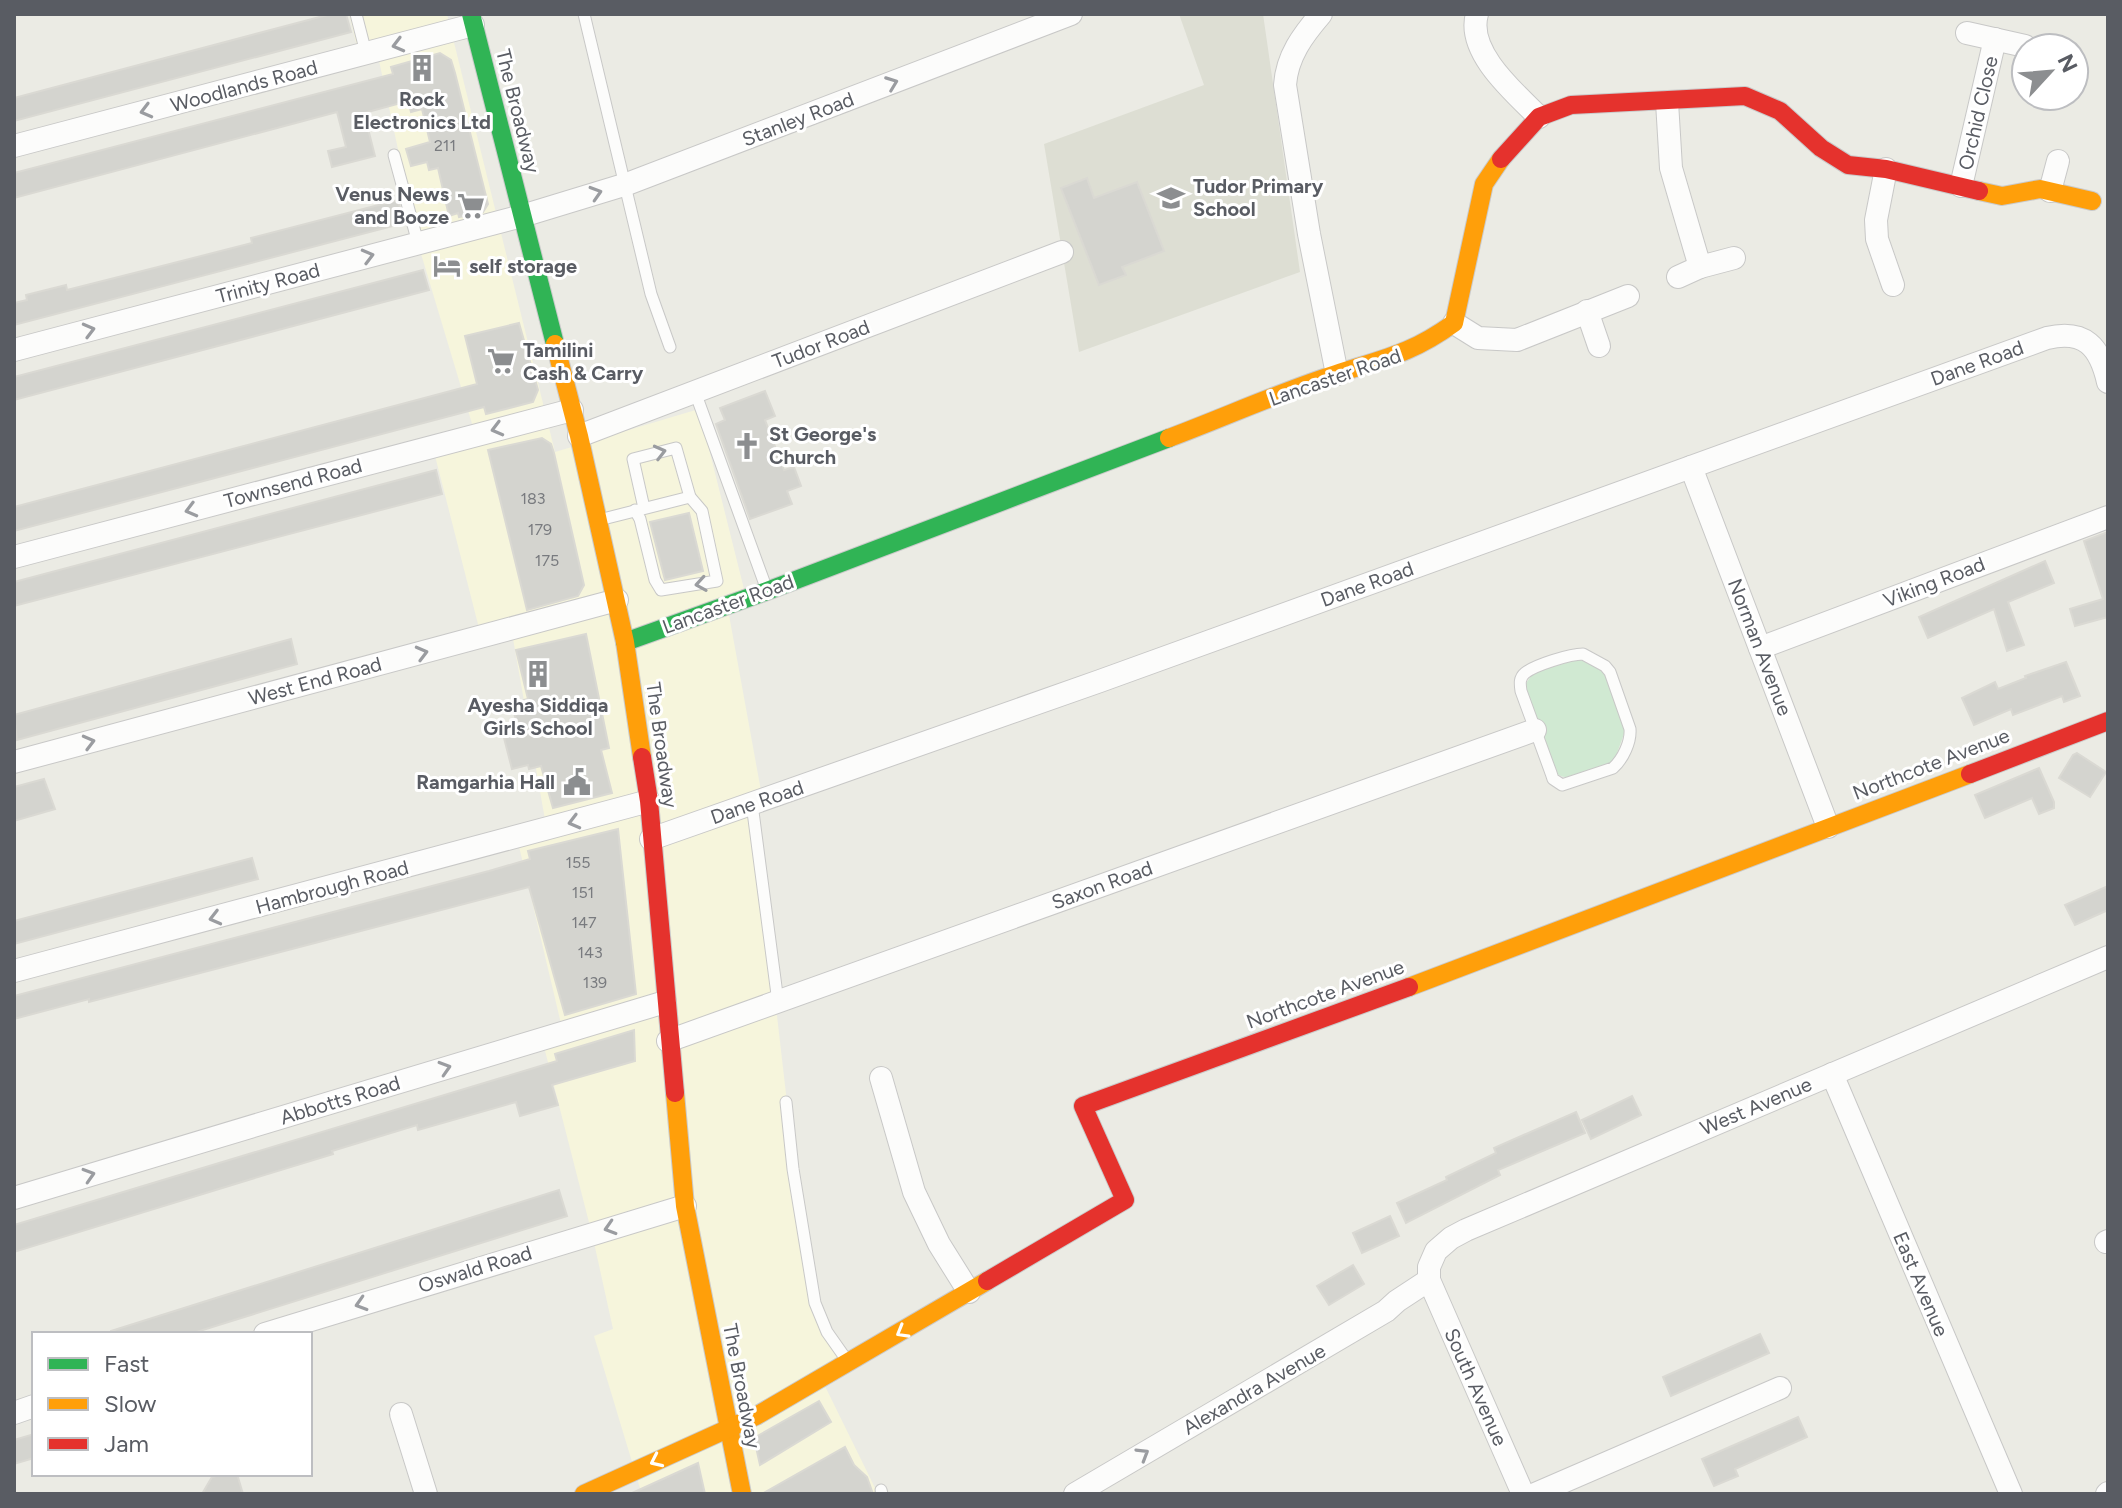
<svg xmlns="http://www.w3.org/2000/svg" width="2122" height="1508" font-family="Figtree,sans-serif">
<rect width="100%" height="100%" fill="#ebebe4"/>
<polygon fill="#f6f5dc" points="349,14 447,14 555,452 699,409 744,589 727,604 763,802 753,808 797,1189 821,1320 845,1360 821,1378 878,1494 642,1494 639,1485 594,1336 613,1329 593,1238 542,1039 563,1032 517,838 547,831 512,633 481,636 433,448 476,437 419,247 378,56 360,59"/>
<polygon fill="#ddded3" points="1179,14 1263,14 1300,272 1079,352 1044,144 1204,85"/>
<path fill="#d0e9d2" d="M1579,659L1605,672L1625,731L1613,764C1596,769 1569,786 1555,772L1525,685L1533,673Z"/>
<g fill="#d4d4cf" stroke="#dad9d3" stroke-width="2">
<polygon points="331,14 346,14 351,32 14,121 14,98"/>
<polygon points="440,53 451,60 455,73 488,204 483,212 459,217 458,213 449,216 438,168 429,170 427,162 411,166 406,149 430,142 422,109 411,112 408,101 364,113 375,156 332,167 328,151 346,147 337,112 14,198 14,173 393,74 391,67"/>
<polygon points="1087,178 1094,198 1137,182 1164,251 1122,267 1126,275 1099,285 1061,188"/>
<polygon points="398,200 404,223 14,325 14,303 27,300 26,295 66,285 67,290 158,267 252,243 251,238"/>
<polygon points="423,270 429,290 14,400 14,377"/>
<polygon points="519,323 538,390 533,402 486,414 484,407 14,531 14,507 477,384 465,336"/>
<polygon points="765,391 775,416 765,420 784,470 794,467 801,486 787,491 792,504 750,519 716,424 725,420 720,408"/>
<polygon points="542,438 551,444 554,453 584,585 578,596 527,610 488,450"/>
<polygon points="436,470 442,494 14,606 14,582"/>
<polygon points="689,513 703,571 665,580 650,522"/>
<polygon points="2108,532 2108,617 2075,626 2070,609 2103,599 2084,541"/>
<polygon points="2045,561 2054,583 2008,602 2024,645 2007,651 1994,609 1928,638 1919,617"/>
<polygon points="586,634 609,748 601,750 612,793 553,808 541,766 529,769 528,765 512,769 504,738 520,733 511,703 528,699 516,650"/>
<polygon points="291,639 297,664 17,740 14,715"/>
<polygon points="2066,662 2080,696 2064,702 2062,696 2013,715 2011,709 1974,725 1962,698 1995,682 1998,689 2026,678 2025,676"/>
<polygon points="2077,753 2106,772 2090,797 2059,778 2073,755"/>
<polygon points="2039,768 2054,802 2054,808 2039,814 2032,798 1985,818 1975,795"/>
<polygon points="44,779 55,809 14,821 14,787"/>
<polygon points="618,829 636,994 565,1015 529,887 89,1002 89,999 14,1019 14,996 489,871 530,859 528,851"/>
<polygon points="252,858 258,879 14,944 14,921"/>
<polygon points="2108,886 2108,910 2075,925 2065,905"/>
<polygon points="634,1030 635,1061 552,1085 558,1105 520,1116 516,1102 418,1130 417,1125 332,1151 333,1154 14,1252 14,1225 504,1077 557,1061 555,1054"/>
<polygon points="1632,1096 1641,1115 1591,1139 1582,1120"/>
<polygon points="1576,1112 1585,1133 1498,1170 1500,1175 1406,1223 1397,1203 1447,1180 1446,1177 1496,1153 1494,1148"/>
<polygon points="559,1190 567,1216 190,1334 111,1334 111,1331"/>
<polygon points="1390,1216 1399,1236 1362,1253 1353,1233"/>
<polygon points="1353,1265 1364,1284 1329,1305 1317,1286"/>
<polygon points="1760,1334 1769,1353 1671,1396 1663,1377"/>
<polygon points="819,1401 831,1422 760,1465 754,1438"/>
<polygon points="1798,1417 1807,1437 1735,1469 1738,1476 1714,1486 1702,1459"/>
<polygon points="34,1434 34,1458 14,1464 14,1440"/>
<polygon points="845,1447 854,1465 867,1477 873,1494 762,1494"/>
<polygon points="698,1463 705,1494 630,1494"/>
<polygon points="226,1474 237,1474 243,1494 202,1494 212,1477"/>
</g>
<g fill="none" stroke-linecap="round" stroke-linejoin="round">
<g stroke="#c8c8c7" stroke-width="13">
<g id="lane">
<polyline points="356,14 366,53"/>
<polyline points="584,14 651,294 670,347"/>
<polyline points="394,155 418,243"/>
<polyline points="695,392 767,590"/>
<polyline points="635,510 640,519 655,580 661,590 717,581 702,511 690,497"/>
<polyline points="603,519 690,497 676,448 633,459 644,508"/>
<path d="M1583,654L1605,666L1610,672L1630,729C1631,742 1623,759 1613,768L1562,785L1553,779L1551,773L1521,691C1520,684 1519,678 1525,673C1535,665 1570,654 1583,654Z"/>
<polyline points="752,804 778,1002"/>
<polyline points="786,1102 793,1169 815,1303 827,1332 846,1359"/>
<polyline points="881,1490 882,1494"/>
</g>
</g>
<g stroke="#c8c8c7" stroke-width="24">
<g id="street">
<path d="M1321,14C1303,35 1287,56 1285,85L1309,234L1337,374"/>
<path d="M1477,14C1466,52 1515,93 1539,117"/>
<polyline points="1967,33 2025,46"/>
<polyline points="1667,102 1671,168 1700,267 1734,258"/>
<polyline points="14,146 473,25"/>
<polyline points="1886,169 1876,220 1877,239 1893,285"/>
<polyline points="1961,186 1995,39"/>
<polyline points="2050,191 2058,161"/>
<polyline points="1678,277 1700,267"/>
<polyline points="1587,311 1599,346"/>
<polyline points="1454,323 1478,338 1517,340 1628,296"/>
<polyline points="14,350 522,216 627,184 1071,14"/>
<polyline points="579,436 1062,252"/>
<polyline points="1691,467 1828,827"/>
<polyline points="14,557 572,410"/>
<polyline points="1760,648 2108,517"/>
<polyline points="14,762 617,600"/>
<path d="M651,839L1100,681L2047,338C2085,329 2100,347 2108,382"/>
<polyline points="14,971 649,801"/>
<polyline points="668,1041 1535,730"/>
<polyline points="1832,1074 2011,1494"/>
<polyline points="881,1078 914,1192 939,1244 969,1292"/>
<polyline points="14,1198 665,1002"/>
<polyline points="2106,1242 2108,1241"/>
<polyline points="265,1334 685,1206"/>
<polyline points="14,1413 34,1406"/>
<polyline points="401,1414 426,1494"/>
<polyline points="1075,1494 1386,1311 1397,1301 1429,1280"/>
<polyline points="1523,1494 1429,1280 1429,1267 1436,1251 1451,1238 1466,1230 2108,957"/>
<polyline points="1535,1494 1780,1388"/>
<polyline points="2107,1494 2108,1493"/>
</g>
</g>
<g stroke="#cacaca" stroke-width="20">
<g id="fast">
<polyline points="471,14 555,344"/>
<polyline points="625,642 767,591 1169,438"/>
</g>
</g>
<g stroke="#cacaca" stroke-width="20">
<g id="slow">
<polyline points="1979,191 2002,196 2040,189 2092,201"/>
<polyline points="555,344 579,436 625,642 642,757"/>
<path d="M1169,438C1225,417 1280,392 1336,374C1385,358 1411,354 1454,323L1484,184L1501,159"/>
<polyline points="1409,987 1970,774"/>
<polyline points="675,1093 685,1206 742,1494"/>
<polyline points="584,1494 756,1416 987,1281"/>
</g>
</g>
<g stroke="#cacaca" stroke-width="20">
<g id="jam">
<polyline points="1501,159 1539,117 1571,105 1745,96 1780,111 1821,148 1848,165 1886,169 1979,191"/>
<polyline points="642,757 649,801 675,1093"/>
<polyline points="1970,774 2108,721"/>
<polyline points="987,1281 1125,1200 1083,1106 1409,987"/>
</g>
</g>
<use href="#lane" stroke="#fcfcfb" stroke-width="11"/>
<use href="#street" stroke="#fcfcfb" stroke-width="22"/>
<use href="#fast" stroke="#30b455" stroke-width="18"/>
<use href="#slow" stroke="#ff9f0a" stroke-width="18"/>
<use href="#jam" stroke="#e5322d" stroke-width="18"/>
</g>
<defs><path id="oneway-chevron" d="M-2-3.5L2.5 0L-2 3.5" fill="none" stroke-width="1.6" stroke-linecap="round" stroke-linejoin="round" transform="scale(2)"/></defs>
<g stroke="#9a9ca0">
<use href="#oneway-chevron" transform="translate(398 45) rotate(165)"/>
<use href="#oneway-chevron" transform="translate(892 83) rotate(-21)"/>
<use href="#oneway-chevron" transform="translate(146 111) rotate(165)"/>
<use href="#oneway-chevron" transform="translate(596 193) rotate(-17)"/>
<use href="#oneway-chevron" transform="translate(368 256) rotate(-15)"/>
<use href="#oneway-chevron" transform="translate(89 330) rotate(-15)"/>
<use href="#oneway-chevron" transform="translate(497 429) rotate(165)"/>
<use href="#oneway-chevron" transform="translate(660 452) rotate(-14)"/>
<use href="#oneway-chevron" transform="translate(191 510) rotate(165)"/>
<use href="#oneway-chevron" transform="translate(701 584) rotate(171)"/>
<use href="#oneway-chevron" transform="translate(422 653) rotate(-15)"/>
<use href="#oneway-chevron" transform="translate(89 742) rotate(-15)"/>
<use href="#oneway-chevron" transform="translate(574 822) rotate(165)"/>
<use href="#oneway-chevron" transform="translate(215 918) rotate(166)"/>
<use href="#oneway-chevron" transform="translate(445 1068) rotate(-17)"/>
<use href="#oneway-chevron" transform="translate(89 1175) rotate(-17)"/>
<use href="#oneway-chevron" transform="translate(610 1228) rotate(163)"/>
<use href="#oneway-chevron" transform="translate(361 1304) rotate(163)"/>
<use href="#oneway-chevron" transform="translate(1143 1454) rotate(-31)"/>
</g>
<g stroke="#fff">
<use href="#oneway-chevron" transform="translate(902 1332) rotate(150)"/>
<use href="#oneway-chevron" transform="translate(656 1461) rotate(155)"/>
</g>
<defs>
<g id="building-bare" transform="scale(2.16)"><path d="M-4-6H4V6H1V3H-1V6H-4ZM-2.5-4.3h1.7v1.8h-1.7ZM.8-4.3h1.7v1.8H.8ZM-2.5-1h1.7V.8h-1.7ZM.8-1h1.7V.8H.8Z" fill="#8c8e90" stroke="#fff" stroke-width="2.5" paint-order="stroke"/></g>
<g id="school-bare" transform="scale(2.16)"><path d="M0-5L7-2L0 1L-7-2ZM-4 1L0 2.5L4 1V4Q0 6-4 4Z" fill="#8c8e90" stroke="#fff" stroke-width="2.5" paint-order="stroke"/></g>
<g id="supermarket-bare" transform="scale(2.16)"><path d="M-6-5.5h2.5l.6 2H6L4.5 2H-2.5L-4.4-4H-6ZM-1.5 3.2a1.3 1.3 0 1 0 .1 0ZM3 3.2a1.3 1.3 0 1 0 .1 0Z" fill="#8c8e90" stroke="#fff" stroke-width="2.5" paint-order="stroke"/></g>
<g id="hotel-bare" transform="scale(2.16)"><path d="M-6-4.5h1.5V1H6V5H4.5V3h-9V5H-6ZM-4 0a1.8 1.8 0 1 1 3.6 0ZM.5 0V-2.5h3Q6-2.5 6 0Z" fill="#8c8e90" stroke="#fff" stroke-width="2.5" paint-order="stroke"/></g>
<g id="church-bare" transform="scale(2.16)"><path d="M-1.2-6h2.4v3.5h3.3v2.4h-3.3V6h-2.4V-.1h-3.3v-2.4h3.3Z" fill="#8c8e90" stroke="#fff" stroke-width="2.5" paint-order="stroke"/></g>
<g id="civic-bare" transform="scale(2.16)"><path d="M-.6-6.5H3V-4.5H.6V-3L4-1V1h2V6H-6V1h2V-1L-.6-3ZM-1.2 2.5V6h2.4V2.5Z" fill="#8c8e90" stroke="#fff" stroke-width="2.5" paint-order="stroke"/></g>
</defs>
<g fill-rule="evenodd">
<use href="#building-bare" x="422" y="68"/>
<use href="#school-bare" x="1171" y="198"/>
<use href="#supermarket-bare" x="471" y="206"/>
<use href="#hotel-bare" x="447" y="266"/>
<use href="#supermarket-bare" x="501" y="361"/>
<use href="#church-bare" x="747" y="446"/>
<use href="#building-bare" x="538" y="674"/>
<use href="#civic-bare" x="577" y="782"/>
</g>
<g text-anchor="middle" stroke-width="6" stroke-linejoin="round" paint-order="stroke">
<g font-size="16" fill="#797b7f">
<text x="445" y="151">211</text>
<text x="533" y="504">183</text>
<text x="540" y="535">179</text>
<text x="547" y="566">175</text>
<text x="578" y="868">155</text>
<text x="583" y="898">151</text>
<text x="584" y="928">147</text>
<text x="590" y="958">143</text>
<text x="595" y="988">139</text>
</g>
<g font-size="20" fill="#595c63" stroke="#fff">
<text transform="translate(244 86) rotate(-15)" y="7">Woodlands Road</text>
<text transform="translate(518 111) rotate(76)" y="7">The Broadway</text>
<text transform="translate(1978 113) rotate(-77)" y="7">Orchid Close</text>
<text transform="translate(798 119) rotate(-21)" y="7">Stanley Road</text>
<text transform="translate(268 283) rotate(-15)" y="7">Trinity Road</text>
<text transform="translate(821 344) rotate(-21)" y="7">Tudor Road</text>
<text transform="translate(1977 363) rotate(-20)" y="7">Dane Road</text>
<text transform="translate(1335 377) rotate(-19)" y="7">Lancaster Road</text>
<text transform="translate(293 483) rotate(-15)" y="7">Townsend Road</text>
<text transform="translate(1934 582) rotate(-21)" y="7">Viking Road</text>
<text transform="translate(1367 584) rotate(-20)" y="7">Dane Road</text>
<text transform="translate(728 604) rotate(-20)" y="7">Lancaster Road</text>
<text transform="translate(1760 647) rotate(69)" y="7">Norman Avenue</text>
<text transform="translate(315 681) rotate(-15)" y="7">West End Road</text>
<text transform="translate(662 745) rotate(82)" y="7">The Broadway</text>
<text transform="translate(1931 764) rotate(-21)" y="7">Northcote Avenue</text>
<text transform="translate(757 802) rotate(-19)" y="7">Dane Road</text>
<text transform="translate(1102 885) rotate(-20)" y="7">Saxon Road</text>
<text transform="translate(332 887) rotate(-15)" y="7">Hambrough Road</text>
<text transform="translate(1325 994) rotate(-20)" y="7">Northcote Avenue</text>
<text transform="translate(340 1100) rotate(-17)" y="7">Abbotts Road</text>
<text transform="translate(1756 1106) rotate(-23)" y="7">West Avenue</text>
<text transform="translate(475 1269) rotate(-17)" y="7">Oswald Road</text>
<text transform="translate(1921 1284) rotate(67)" y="7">East Avenue</text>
<text transform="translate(742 1386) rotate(79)" y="7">The Broadway</text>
<text transform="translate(1476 1387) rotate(66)" y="7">South Avenue</text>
<text transform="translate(1254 1389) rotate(-30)" y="7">Alexandra Avenue</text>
</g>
<g font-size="20" font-weight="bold" fill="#595c63" stroke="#fff" text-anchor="start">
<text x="422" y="106" text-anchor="middle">Rock<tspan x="422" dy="23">Electronics Ltd</tspan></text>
<text x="1193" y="193">Tudor Primary<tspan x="1193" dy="23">School</tspan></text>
<text x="449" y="201" text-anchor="end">Venus News<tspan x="449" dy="23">and Booze</tspan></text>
<text x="469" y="273">self storage</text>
<text x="523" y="357">Tamilini<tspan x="523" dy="23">Cash &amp; Carry</tspan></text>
<text x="769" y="441">St George's<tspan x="769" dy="23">Church</tspan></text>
<text x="538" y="712" text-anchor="middle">Ayesha Siddiqa<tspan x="538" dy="23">Girls School</tspan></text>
<text x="555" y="789" text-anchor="end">Ramgarhia Hall</text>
</g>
</g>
<rect width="2122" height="1508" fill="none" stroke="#595c63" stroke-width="32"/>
<rect x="32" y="1332" width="280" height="144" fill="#ffffff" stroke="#bdbec1" stroke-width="2"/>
<rect x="48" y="1358" width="40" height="12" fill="#30b455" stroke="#bdbec1" stroke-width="2"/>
<text x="104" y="1372" font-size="24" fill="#595c63">Fast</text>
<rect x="48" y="1398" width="40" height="12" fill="#ff9f0a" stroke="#bdbec1" stroke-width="2"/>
<text x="104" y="1412" font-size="24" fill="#595c63">Slow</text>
<rect x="48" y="1438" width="40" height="12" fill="#e5322d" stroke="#bdbec1" stroke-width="2"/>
<text x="104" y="1452" font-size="24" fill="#595c63">Jam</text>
<g transform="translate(2050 72) rotate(64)"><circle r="38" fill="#ffffff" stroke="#bdbec1" stroke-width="2"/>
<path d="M0-6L14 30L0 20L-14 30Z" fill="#8c8e90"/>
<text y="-12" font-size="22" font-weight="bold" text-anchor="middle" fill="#595c63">N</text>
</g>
</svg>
